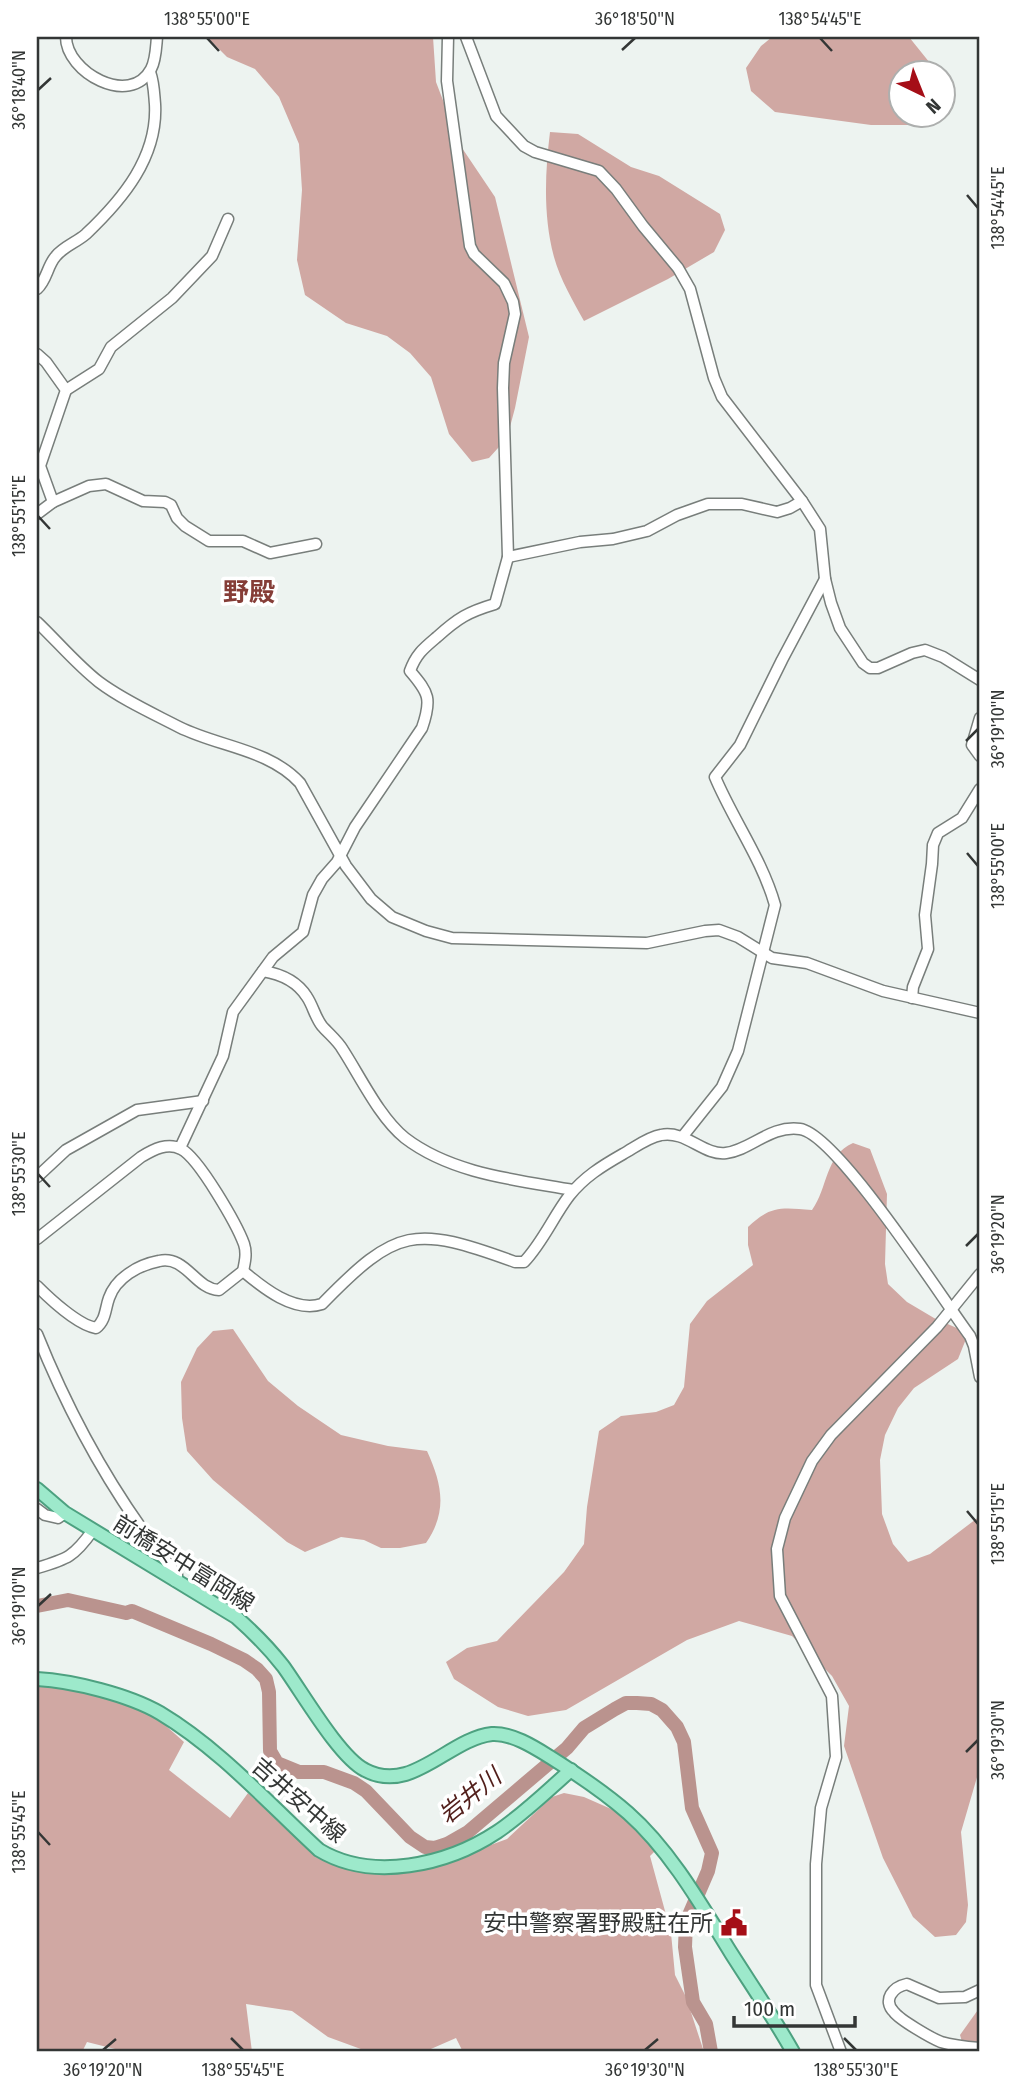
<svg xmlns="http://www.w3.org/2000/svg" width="1017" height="2089" font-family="'Fira Sans Condensed','Noto Sans JP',sans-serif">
<rect width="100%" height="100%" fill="#edf3f0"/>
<g fill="#d0a8a3">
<polygon points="207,37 433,37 436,82 460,145 495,197 529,337 515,408 507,438 489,458 472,462 449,434 431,377 410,353 387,336 346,323 305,295 297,260 302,190 299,144 279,97 255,69 227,57"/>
<polygon points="772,37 909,37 938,73 902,74 902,116 934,116 916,125 871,125 775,112 751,91 746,68 761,46"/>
<path d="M550,132L578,134L631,167L659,176L720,214L725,230L714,252L668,279L584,321C573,301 560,279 554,257C543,216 545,173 550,132Z"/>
<path d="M853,1143L870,1149L887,1194L885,1264L888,1284L907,1302L934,1318L959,1329L966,1339L958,1359L914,1388L898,1408L885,1435L880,1460L882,1514L893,1544L908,1562L930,1554L980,1516V1767L961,1832L968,1905L966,1922L956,1935L935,1937L913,1917L883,1858L844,1746L849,1706L832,1676L792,1636L739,1621L687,1640L566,1710L528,1716L498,1707L454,1679L446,1662L467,1648L497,1641L564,1572L584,1544L587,1507L599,1431L621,1416L656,1412L674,1405L684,1387L690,1324L707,1301L753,1265L748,1245V1227C771,1205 782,1208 812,1210C828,1188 825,1155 853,1143Z"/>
<path d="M233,1329L268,1381L298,1406L341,1435L388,1446L427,1451C442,1484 448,1511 426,1543L400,1548H381L364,1540L341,1537L305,1552L287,1542L213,1480L187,1451L182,1418L181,1382L197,1348L213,1331Z"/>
<polygon points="37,1684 99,1694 155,1716 184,1742 169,1770 230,1818 248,1793 311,1852 330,1864 361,1872 398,1871 469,1853 507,1839 552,1797 564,1793 584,1797 627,1816 655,1851 650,1856 671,1933 675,1975 686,1997 704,2052 463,2052 456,2038 424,2052 369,2052 328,2037 292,2011 246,2004 252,2052 127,2052 87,2042 82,2052 37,2052"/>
<polygon points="980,2007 980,2052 971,2052 963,2045 960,2035"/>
</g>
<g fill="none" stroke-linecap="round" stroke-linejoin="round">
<polyline stroke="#ba938e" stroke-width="14" points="37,1606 68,1600 126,1613 132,1611 211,1644 244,1660 257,1669 266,1679 269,1692 270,1751 277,1763 299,1772 324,1772 354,1783 366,1791 410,1837 425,1847 435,1848 447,1844 468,1832 567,1748 584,1728 615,1709 626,1703 637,1703 651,1704 662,1710 677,1727 684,1742 692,1808 712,1853 708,1871 686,1922 685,1947 693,2002 706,2024 711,2052"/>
<g stroke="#787e7b" stroke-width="13">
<g id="minor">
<path d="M66,37C66,72 130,108 151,69C156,60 156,47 157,37"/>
<polyline points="466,37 496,116 524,146 535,152 599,171 616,189 643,226 678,268 690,289 714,378 722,397 802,501 820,529 825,579 831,603 840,628 863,663 870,668 878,668 912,653 925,650 943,657 980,680"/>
<path d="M37,289C47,280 47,266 56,256C63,247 77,242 86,234C123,199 158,157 155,104C154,93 154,83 150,72"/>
<polyline points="37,354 46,362 66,390 40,466 53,502 37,514"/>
<polyline points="66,390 99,369 111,347 172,298 212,256 228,219"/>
<polyline points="53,502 89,486 106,484 143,501 165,502 171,505 177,518 185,526 209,541 243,541 270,553 316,544"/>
<polyline points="508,557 580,542 613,539 647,531 677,515 708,504 742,504 777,512 790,508 802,501"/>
<path d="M37,622C57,641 77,665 99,682C123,700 152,713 179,727C219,747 269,749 300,783L346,866L371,899L392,917L426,931L452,938L647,943L705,931L719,930L738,937L772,958L807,963L883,991L980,1013"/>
<polyline points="980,718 972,745 980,756"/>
<path d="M263,971C281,974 297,981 307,997C313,1006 315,1017 322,1026C329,1034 338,1041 343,1050C361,1078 380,1118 405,1138C452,1174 517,1180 573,1190"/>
<polyline points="912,998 913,987 928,949 925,915 932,864 933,845 938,833 962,818 980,789"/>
<path d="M683,1136L722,1087L738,1051L775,905C762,859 733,820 715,777L740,745L782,660L825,579"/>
<path d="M180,1148L223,1056L233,1012L273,957L303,932L313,895L322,879L337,862L355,827L422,728C432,699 429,693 410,671C416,654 424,648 437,637C458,618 468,612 495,604L508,557L503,388L504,363L515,314L513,302L504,283L474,254L470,246L447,81L448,37"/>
<polyline points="37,1177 66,1150 137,1110 203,1101"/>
<path d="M37,1239L141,1157C154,1149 168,1142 181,1149C199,1158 237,1225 244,1244C247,1253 245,1262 243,1271L219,1290C195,1289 186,1255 159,1261C138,1265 116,1278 109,1298C105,1309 106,1320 96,1328C78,1325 50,1299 37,1286"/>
<path d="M243,1271C263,1288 294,1313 322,1304C397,1227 414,1225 515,1262H524C543,1242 553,1217 569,1196C584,1177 602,1166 623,1154C634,1148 648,1137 661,1135C686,1130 704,1156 726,1153C751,1150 770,1125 800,1129C837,1134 943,1300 970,1336L974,1346L980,1377"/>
<path d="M37,1334C72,1421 117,1502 177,1575L175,1581"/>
<polyline points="37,1509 45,1515 58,1518 65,1513"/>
<path d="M37,1568C67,1559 74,1557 93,1530"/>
<path d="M980,1990L965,1997L939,1998L907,1984C893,1987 882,2000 894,2012C900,2020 931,2038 941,2042C954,2046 967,2047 980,2048"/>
<polyline points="841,2052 816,1985 816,1864 821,1808 836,1757 832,1696 780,1596 777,1549 785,1518 812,1461 831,1435 937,1327 980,1274"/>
</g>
</g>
<g stroke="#4da180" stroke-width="16">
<g id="major">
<path d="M37,1489L65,1513L236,1617C253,1632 269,1648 283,1666C302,1692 339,1757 365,1770C412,1795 448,1739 492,1734C512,1733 534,1747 550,1757C577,1774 604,1792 628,1813C670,1850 702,1906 731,1953C752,1986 774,2018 793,2052"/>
<path d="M37,1679C73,1681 129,1695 160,1713C220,1749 268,1803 319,1850C372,1882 447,1865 497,1832C524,1814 547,1791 571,1770"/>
</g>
</g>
<use href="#minor" stroke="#fff" stroke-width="10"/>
<use href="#major" stroke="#9de9cb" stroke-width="12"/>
</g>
<path fill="none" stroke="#333635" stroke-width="2.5" d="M207,38L219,51M820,38L832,51M622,50L635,38M38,90L51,78M967,195L978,208M38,516L50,529M966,741L978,729M967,853L978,866M38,1174L50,1187M966,1246L978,1234M967,1511L978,1524M38,1606L51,1594M966,1752L978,1740M38,1832L50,1845M231,2038L243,2050M844,2038L856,2050M103,2050L116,2039M645,2050L658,2039"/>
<defs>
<g id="civic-bare" transform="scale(2.1)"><path d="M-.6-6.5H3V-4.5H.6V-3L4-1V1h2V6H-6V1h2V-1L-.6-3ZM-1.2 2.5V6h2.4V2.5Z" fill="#a50e17" stroke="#fff" stroke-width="2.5" paint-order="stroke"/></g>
</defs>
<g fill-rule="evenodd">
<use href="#civic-bare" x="734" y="1923"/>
</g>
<g text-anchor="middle" stroke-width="7" stroke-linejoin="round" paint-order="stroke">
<g font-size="23" fill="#333635" stroke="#fff">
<text transform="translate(184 1563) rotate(32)" y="8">前橋安中富岡線</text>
<text transform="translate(299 1800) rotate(41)" y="8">吉井安中線</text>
</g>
<g font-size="23" fill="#333635" stroke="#fff" text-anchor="end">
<text x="713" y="1931">安中警察署野殿駐在所</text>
</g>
<g font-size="24" font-style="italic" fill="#511e1a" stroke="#fff">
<text transform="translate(470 1796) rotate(-39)" y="8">岩井川</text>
</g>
<g font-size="26" font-weight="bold" fill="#853d37" stroke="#fff">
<text x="249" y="601">野殿</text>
</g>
</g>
<rect width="1017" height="2089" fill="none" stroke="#ffffff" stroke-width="77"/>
<g transform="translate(922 94) rotate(137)"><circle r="33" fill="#ffffff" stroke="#adafae" stroke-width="2"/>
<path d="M0-5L12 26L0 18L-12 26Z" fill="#a50e17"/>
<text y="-10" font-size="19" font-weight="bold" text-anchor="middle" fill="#333635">N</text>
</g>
<path d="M734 2016v10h121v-10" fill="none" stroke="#333635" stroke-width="3.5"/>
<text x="744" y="2016" font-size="21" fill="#333635" stroke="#ffffff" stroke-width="5" paint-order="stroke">100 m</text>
<rect x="38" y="38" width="940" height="2012" fill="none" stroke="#333635" stroke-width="2.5"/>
<g font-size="18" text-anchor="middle" fill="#333635">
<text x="207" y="25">138°55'00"E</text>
<text x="635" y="25">36°18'50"N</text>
<text x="820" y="25">138°54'45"E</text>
<text transform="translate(19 90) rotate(-90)" y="6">36°18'40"N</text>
<text transform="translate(998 208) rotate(-90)" y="6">138°54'45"E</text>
<text transform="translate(19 516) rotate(-90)" y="6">138°55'15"E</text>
<text transform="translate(998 729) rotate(-90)" y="6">36°19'10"N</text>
<text transform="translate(998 866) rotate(-90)" y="6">138°55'00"E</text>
<text transform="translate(19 1174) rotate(-90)" y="6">138°55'30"E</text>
<text transform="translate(998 1234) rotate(-90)" y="6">36°19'20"N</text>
<text transform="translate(998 1524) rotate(-90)" y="6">138°55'15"E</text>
<text transform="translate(19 1606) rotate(-90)" y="6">36°19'10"N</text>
<text transform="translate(998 1740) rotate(-90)" y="6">36°19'30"N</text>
<text transform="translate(19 1832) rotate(-90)" y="6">138°55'45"E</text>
<text x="103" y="2076">36°19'20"N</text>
<text x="243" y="2076">138°55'45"E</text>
<text x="645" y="2076">36°19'30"N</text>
<text x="856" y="2076">138°55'30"E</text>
</g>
</svg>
